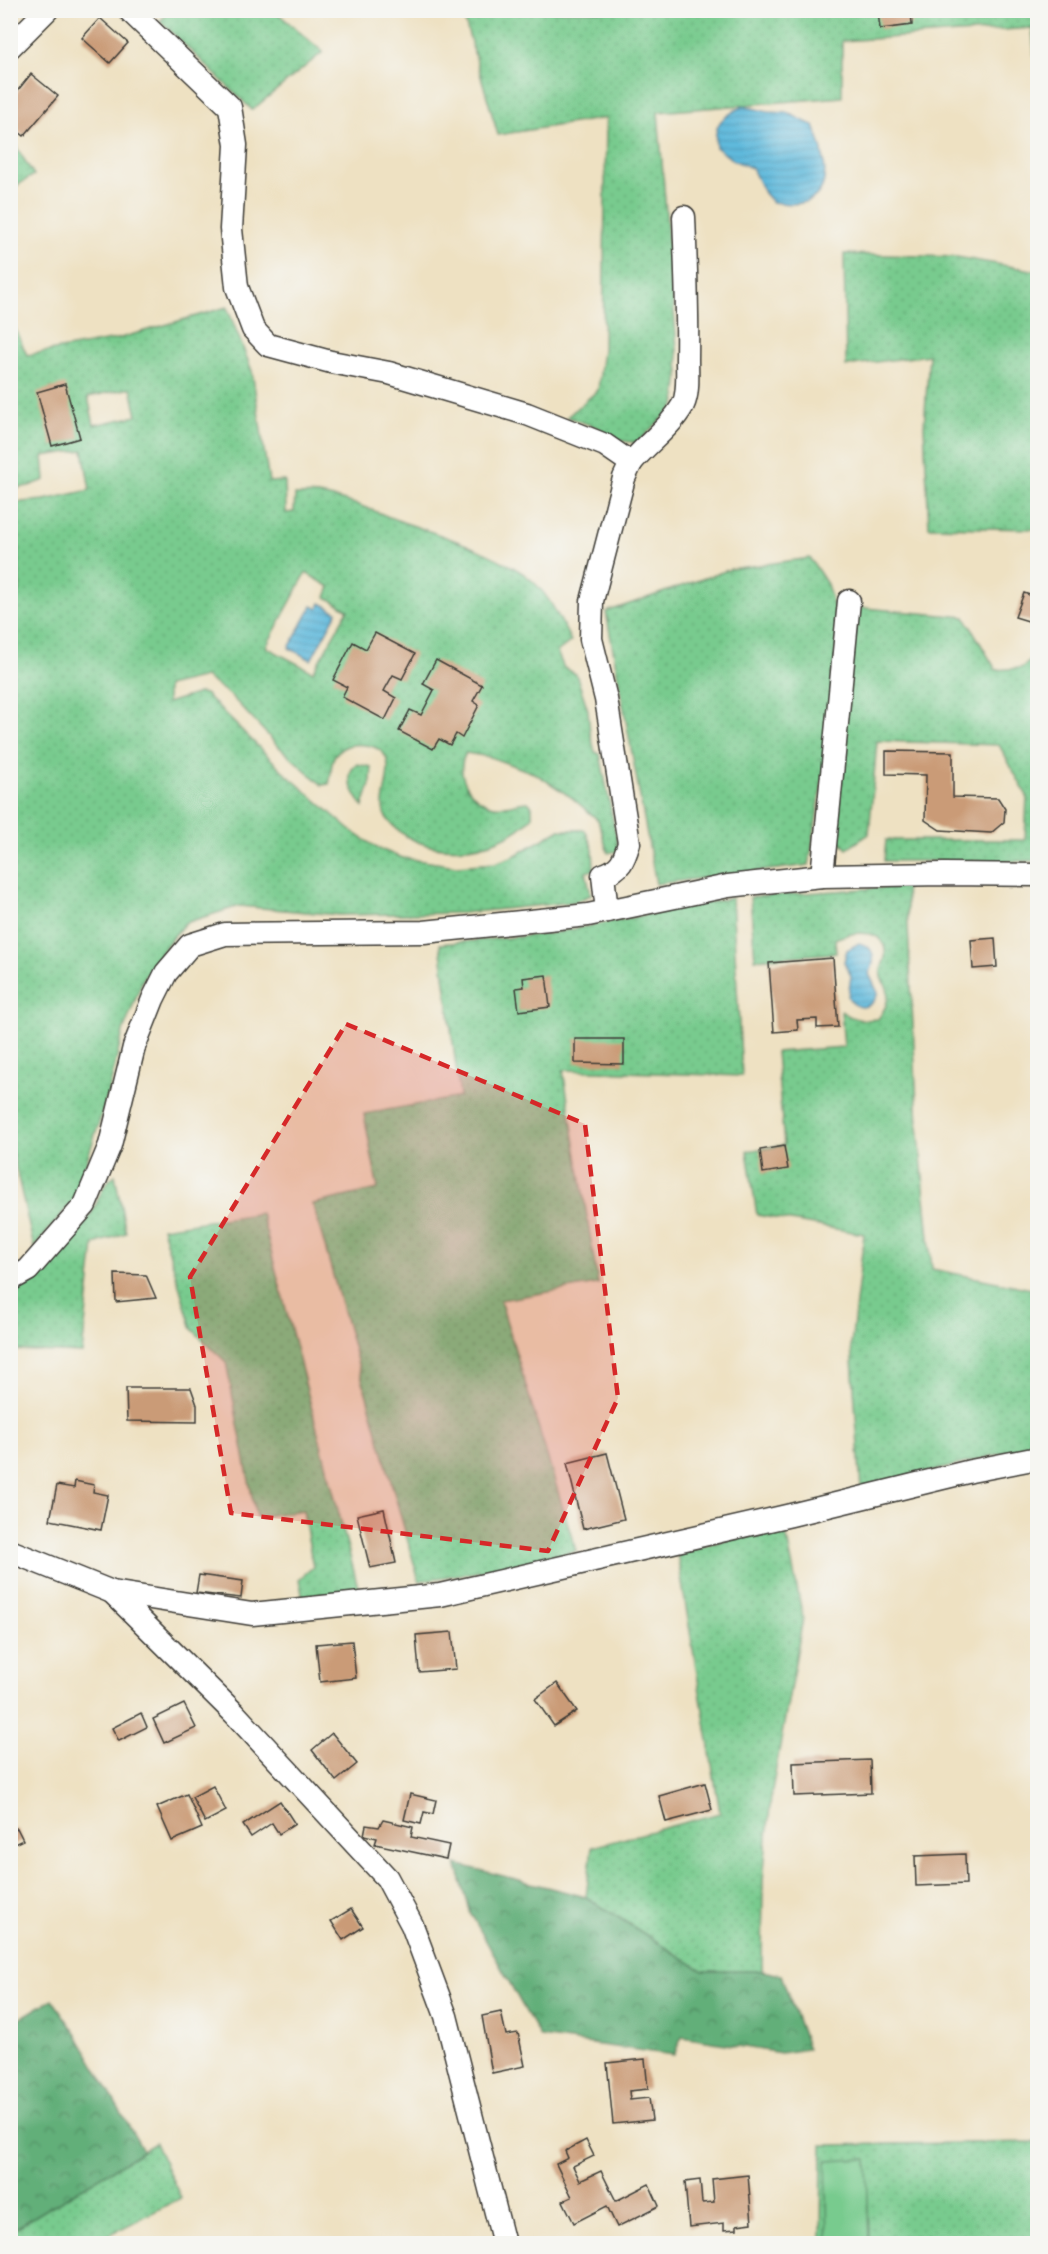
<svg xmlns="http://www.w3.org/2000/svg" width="1048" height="2254" font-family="Itim,sans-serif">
<defs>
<pattern id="grass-dots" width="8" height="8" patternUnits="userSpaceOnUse" patternTransform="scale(1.5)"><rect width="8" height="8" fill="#78cb8e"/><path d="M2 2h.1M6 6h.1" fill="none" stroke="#67ae7a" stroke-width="1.8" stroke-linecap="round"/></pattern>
<pattern id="forest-crowns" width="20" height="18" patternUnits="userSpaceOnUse" patternTransform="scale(1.5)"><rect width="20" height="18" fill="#62af79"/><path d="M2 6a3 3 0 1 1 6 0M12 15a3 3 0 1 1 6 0" fill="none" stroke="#508e62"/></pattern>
<pattern id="water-rules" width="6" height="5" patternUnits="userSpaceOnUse" patternTransform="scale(1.5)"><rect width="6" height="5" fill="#5fb9dc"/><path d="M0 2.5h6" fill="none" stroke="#529ebc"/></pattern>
</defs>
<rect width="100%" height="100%" fill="#f6f6f2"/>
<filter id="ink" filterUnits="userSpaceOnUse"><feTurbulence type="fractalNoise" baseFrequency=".0167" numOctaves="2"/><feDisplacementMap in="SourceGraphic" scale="12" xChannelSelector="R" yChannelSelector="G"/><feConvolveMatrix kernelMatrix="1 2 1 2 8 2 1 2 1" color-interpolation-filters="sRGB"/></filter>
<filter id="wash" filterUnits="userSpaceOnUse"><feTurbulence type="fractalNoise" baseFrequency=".008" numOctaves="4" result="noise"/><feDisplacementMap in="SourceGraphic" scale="24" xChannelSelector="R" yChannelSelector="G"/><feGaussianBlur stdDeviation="1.35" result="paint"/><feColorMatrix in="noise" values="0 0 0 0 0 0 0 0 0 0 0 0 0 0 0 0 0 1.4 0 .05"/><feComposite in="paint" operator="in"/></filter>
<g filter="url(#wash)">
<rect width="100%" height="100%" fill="#eee1c2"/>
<g fill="url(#grass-dots)" stroke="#4a7455" stroke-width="1.5" fill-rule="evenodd">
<polygon points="171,10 275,11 323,52 252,110 160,21"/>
<polygon points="462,11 1037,11 1037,84 1032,28 842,41 842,97 658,112 679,374 675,406 637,443 616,440 599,428 567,417 598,390 603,349 606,118 498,135"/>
<polygon points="13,142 34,175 11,189 11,143"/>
<polygon points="844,254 957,257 1037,271 1037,529 929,527 924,427 929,355 846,366"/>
<path d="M227,307L252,371L269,482L285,481L286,513L294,512L295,495C303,495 311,494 318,495C346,499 372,510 397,520C440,535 486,549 524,574C547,590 559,617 571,641L557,652L564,668L576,674L588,710L590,732L595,752L600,754L619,851L608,853L598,820L571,797L536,774L490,757L466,753C453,774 472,803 495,806C507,808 517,802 528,802L532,806V817C500,855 417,863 386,817C373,798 410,751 365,745C357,744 350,744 343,748C328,756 333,770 329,784L322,785L277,745L230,695L205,677L167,686V703L199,693L205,694L287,775L349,829L377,848L403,858L456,866L495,863L514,856L559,830H585L593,849L594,870L586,872L591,895L574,902L463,913L339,915L239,906L185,923L169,942L143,979L123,1032L108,1094L75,1198L34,1248L10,1142V593L20,592L17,534H11V503L44,500L90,490L83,450L43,456L45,480L29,486L11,489L10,317L27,355L117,339ZM131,388L137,416L94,425L88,397ZM306,573L330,587L326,597L348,610L313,672L266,647Z"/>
<polygon points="810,558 827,584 838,621 830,732 809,865 656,884 606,612 731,569"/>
<polygon points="854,607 965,617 996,670 1021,668 1037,656 1037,861 884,861 886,840 1025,840 1027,796 999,745 877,741 869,834 847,849 834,835"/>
<path d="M357,764L371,767C374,781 366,793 363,807C355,794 341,776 357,764Z"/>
<path d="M906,886L918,1125L932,1269L1037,1290V1447L1019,1449L861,1490L851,1345L864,1234L757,1215L747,1151L784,1145L776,1052L844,1047L841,1011C854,1020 863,1021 878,1019C885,1010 890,999 887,988C885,983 881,980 881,976C879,969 884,964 885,957C888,927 853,931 835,939L836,953L755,959L750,897Z"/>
<polygon points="732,898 742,1076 563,1070 598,1284 500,1300 576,1551 490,1570 419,1581 313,1204 378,1189 364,1114 460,1097 440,944 548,934"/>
<path d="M115,1175L126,1233L94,1244L82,1353L11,1350V1293C40,1275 71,1244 91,1214C99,1201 101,1185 115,1175Z"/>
<polygon points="261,1213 359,1591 303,1599 299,1579 313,1567 303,1510 256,1517 226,1362 192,1329 162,1228"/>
<polygon points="767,1529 786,1533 803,1618 771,1796 763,1880 762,1971 703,1971 586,1897 592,1847 720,1813 677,1553"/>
<polygon points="1037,2142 1037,2243 821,2244 822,2145"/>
<polygon points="155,2143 181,2198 97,2241 98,2243 11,2243 11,2231"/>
</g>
<g fill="url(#forest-crowns)" stroke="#3f664a" stroke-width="1.5">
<polygon points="456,1864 586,1897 703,1971 762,1971 781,1975 808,2049 781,2053 682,2037 674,2055 540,2037 471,1914"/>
<polygon points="52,1999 77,2035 143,2151 11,2231 11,2024"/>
</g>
<polygon fill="#78cb8e" stroke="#4a7455" stroke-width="1.5" points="867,2159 869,2243 828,2243 826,2161"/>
<g fill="url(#water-rules)" stroke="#3e6a7c" stroke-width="1.5">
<path d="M743,106L769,112L788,113L814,126C823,149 838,195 801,203C792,205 781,203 772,202L764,193L752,168L733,160L716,147C713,122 723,117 743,106Z"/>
<polygon points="321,603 337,612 311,660 289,648 312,606 318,609"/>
<path d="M859,943C876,947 876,961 869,974L878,993C873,1008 857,1013 848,997L851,976L844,962L847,950Z"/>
</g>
<g id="blocks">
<g fill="#ca9b77">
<polygon points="893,10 911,10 912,25 880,29 878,12"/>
<polygon points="100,18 128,43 110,63 82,38"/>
<polygon points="31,74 58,96 24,136 10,125 10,100"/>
<polygon points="65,384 80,438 52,446 37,392"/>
<rect x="10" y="547" width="3" height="35"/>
<polygon points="1024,593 1038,598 1038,624 1015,617"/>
<polygon points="375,633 415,654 402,679 393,675 384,691 396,698 385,720 342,697 347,687 333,680 353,642 366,649"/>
<polygon points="436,660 482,685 473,701 479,705 462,738 456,734 450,745 439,739 433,749 399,731 410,710 421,715 434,690 423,684"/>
<polygon points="886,751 953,752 953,797 998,798 1005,809 1004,822 991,833 940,830 925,820 926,775 886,774"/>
<polygon points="995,938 997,967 973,969 971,940"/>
<polygon points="833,958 838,1027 817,1028 817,1019 797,1020 798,1030 774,1032 769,963"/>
<polygon points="546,975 550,1007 519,1011 516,988 524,987 523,978"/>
<polygon points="575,1039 624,1039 624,1064 575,1063"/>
<polygon points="784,1146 788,1169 763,1173 760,1150"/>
<polygon points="115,1274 146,1275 156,1298 116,1302"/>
<polygon points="126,1388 191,1388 197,1405 197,1422 127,1421"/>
<polygon points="607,1453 624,1519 583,1529 567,1463"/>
<polygon points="75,1481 94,1485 93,1492 108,1495 101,1530 50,1520 57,1485 74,1488"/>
<polygon points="384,1509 396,1563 370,1568 357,1515"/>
<polygon points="199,1575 243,1581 241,1598 196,1593"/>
<polygon points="452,1632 456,1669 419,1672 416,1635"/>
<polygon points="352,1641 356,1678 320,1682 316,1644"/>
<polygon points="557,1683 577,1711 554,1726 535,1699"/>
<polygon points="184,1704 196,1728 164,1743 153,1719"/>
<polygon points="141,1713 147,1727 119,1741 112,1728"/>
<polygon points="332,1733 357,1764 336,1781 312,1750"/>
<polygon points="870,1760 871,1793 794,1796 793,1763"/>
<polygon points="705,1783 712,1810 666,1822 659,1796"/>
<polygon points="213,1786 226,1811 205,1822 192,1797"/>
<polygon points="187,1794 202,1828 172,1841 157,1807"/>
<polygon points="410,1794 436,1800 433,1814 424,1812 421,1824 404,1820"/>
<polygon points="280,1801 295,1824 279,1834 272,1823 251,1837 243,1825"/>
<polygon points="383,1820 413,1827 411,1837 449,1845 446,1859 375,1844 377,1838 364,1835 366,1825 379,1827"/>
<polygon points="17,1828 23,1840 10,1846 10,1831"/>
<polygon points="965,1854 966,1884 916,1886 915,1856"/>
<polygon points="351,1909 363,1927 343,1940 331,1921"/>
<polygon points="501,2012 506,2035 518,2033 525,2066 492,2073 482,2016"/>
<polygon points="645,2059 648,2089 629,2091 630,2100 649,2098 652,2120 613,2124 607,2063"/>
<polygon points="586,2140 594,2156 573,2166 580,2181 601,2171 616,2201 649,2184 659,2206 617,2227 607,2206 574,2223 563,2201 572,2197 556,2164 568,2158 565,2151"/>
<polygon points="748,2175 752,2223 737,2225 737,2229 724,2230 724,2223 689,2227 685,2182 700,2180 702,2203 714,2202 712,2179"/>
</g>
</g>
</g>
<g filter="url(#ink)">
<use href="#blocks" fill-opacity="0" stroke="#3c3a35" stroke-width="1.5"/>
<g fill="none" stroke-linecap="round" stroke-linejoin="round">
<g stroke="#3c3a35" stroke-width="25">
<g id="minor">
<path d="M129,10L230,107L236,145L231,229L237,287L253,329L268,345L331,362L389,373L527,414L605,445L631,463L624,478L592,601L591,639L606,699L629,843C624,860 621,869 603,875L607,911"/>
<polyline points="10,47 47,10"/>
<path d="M631,463C647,443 670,428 683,405C689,393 687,373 687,359C688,312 686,265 684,217"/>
<polyline points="822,876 849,601"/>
<polyline points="10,1280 28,1270 85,1205 110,1145 134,1047 153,999 166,973 190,945 225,934 424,932 588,915 728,886 822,876 944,874 1038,875"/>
<polyline points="10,1551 112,1592 252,1614 440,1595 791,1515 971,1471 1038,1458"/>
<polyline points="112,1592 234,1713 387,1878 412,1925 446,2016 504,2244"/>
</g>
</g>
<use href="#minor" stroke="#fff" stroke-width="22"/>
</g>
</g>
<path fill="#d62828" fill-opacity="0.2" stroke="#d62828" stroke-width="4.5" stroke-dasharray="12 8" stroke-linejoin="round" d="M346,1024L585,1124L618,1398L548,1551L231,1513L190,1277Z"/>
<rect width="1048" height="2254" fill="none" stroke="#f6f6f2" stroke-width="36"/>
</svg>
